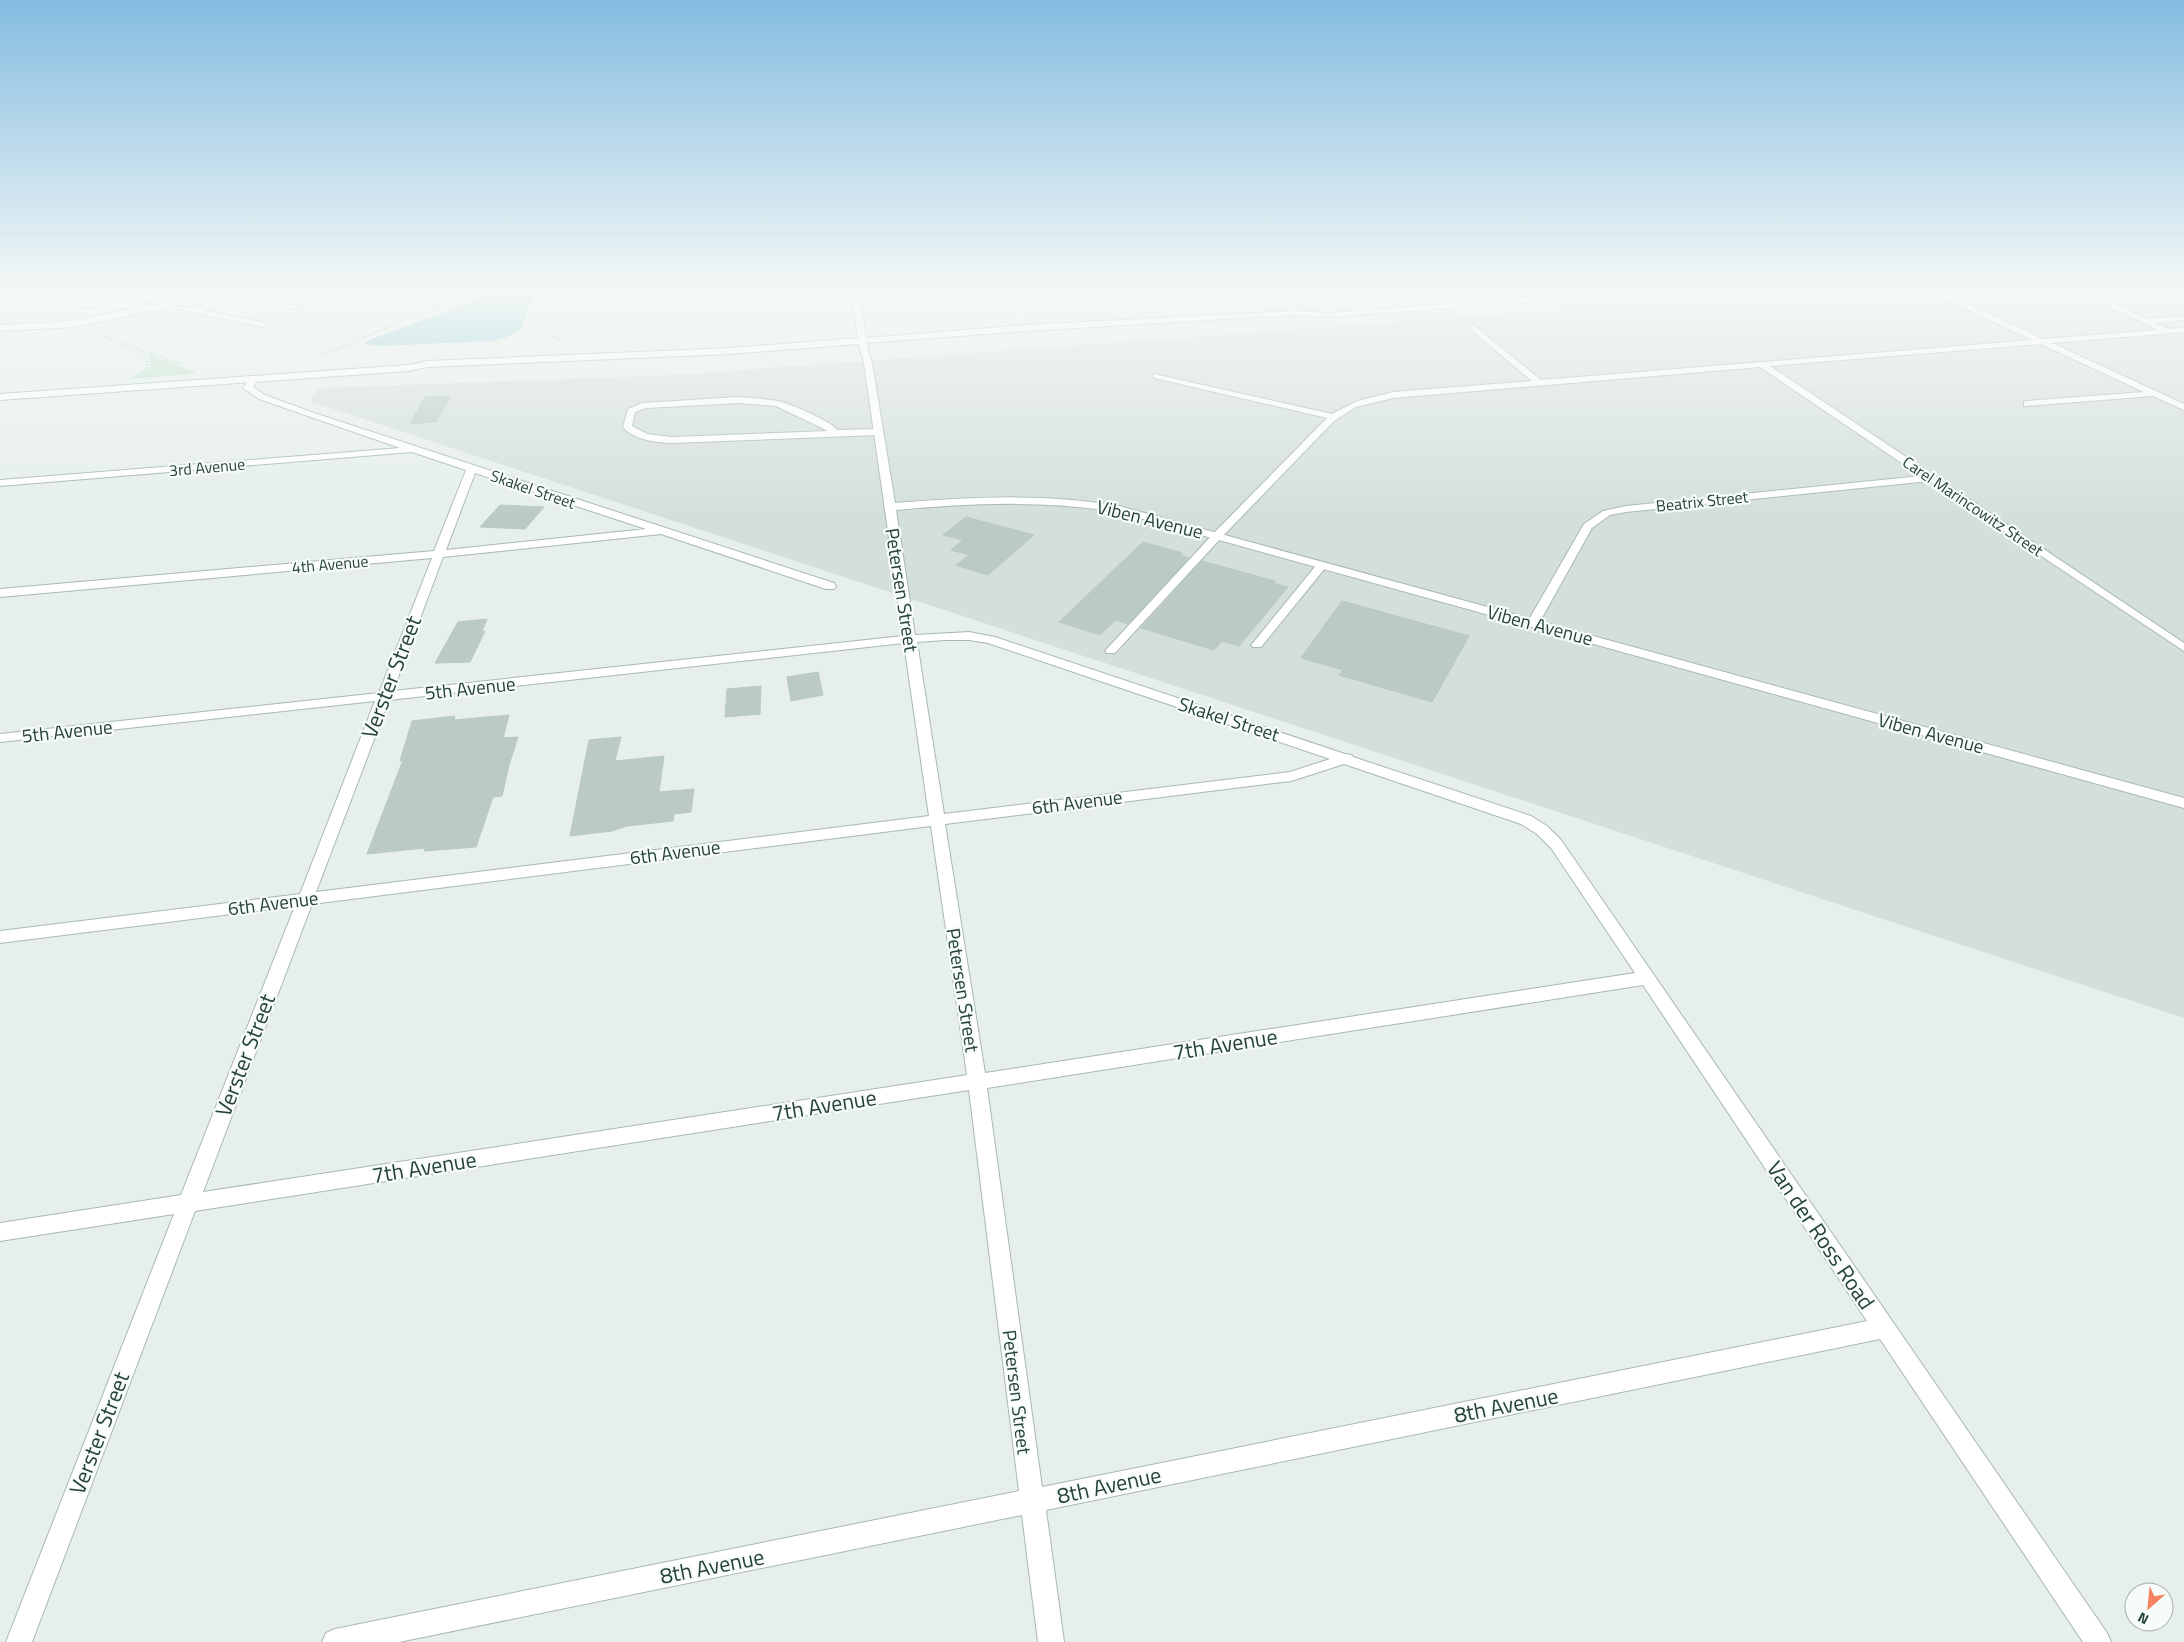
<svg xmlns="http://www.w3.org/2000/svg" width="2184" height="1642" font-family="'Titillium Web',sans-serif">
<rect width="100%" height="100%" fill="#e6efeb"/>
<polygon fill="#d4dfda" points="1828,287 2184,287 2184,1018 309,401 319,388 675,375 1667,302 1663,299"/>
<polygon fill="#bfe0c8" points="148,354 195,372 193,374 129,379 151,366"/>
<polygon fill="#8ec9d4" points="499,287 536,287 521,330 507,337 493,341 379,346 366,344 365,343 369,340 469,303"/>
<g fill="#bbcac4" stroke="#b8c9c2">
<polygon points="451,396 436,422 410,424 425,397"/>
<polygon points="500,505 544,507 525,529 480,527"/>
<polygon points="966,517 1034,535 988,575 956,565 969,555 951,550 963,540 943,535"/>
<polygon points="1143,542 1182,553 1180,555 1189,558 1128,624 1116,620 1100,635 1059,622"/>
<polygon points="1202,561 1275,581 1273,583 1288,587 1239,646 1222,641 1214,650 1141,628"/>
<polygon points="1342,601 1469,636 1432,702 1339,675 1343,670 1301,658"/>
<polygon points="487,619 482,631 485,631 470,662 435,663 458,622"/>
<polygon points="818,672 823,695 791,701 787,677"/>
<polygon points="761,686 760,714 725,717 727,689"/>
<polygon points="509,715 503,738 518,737 509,765 502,796 493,797 476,847 424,851 425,848 367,854 403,760 400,761 412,721 455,716 454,720"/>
<polygon points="621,737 615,761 664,756 659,792 694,789 691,812 674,814 673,821 627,826 612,831 570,836 589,740"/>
</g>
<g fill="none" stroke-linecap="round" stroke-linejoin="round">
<g stroke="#a8b8b2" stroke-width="2">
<g id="lane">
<polygon points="202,287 213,287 180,301 173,299"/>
<polygon points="1920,287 1930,287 2043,339 2158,330 2068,287 2078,287 2147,319 2184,316 2184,320 2155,323 2169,329 2184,328 2184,332 2052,343 2184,404 2184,410 2153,396 2024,406 2024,402 2027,401 2144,392 2041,344 1770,366 2184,643 2184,651 1929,481 1626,512 1610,515 1592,528 1539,623 1537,625 1529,625 1527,623 1584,524 1603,511 1626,506 1921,476 1760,367 1393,398 1356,407 1334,421 1221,538 1115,653 1107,653 1105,651 1213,534 1327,418 1154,378 1154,374 1332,414 1357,401 1393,392 1532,381 1470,329 1470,325 1473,325 1541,380 2032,340"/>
<polygon points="238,297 298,305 302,307 298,309 238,301 223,303 203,310 266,323 266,327 263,327 182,310 156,309 152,307 156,305 194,308 219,299"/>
<path d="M739,397C752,398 765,399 778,401C790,404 830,420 837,430L878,429L882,432L878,435L671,443C654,442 634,440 623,427L628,409L642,403ZM739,403L776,406L828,431L671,437L647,434L632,426L635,412L646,408Z"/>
<polygon points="1322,562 1326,563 1327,565 1326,567 1261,647 1253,647 1251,645 1253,643 1318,563"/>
</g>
</g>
<g stroke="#a8b8b2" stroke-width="2">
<g id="street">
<polygon points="1226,287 1234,287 1241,296 1234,298"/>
<path d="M160,293H175L181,299L165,308L74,327L0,331V325L74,321L135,308L0,305V301L133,303L138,297ZM160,297L172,299L156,305L140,304L144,301Z"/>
<path d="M864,347L868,350L872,363L895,503C970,497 1044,493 1119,506L2184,798V808L1118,512C1043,500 971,503 896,510L915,635L969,632L995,637L1345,754L1352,755L1353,757L1531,816L1547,826L1561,840L2107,1633L2111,1642H2083L1880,1339L1046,1510L1064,1642H1038L1022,1515L399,1642H322L326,1633L335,1629L1019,1491L969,1090L195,1211L32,1642H6L174,1214L0,1241V1223L181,1195L295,906L0,943V931L300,894L375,701L0,742V734L379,693L432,558L0,597V589L434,551L466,470L412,452L0,486V480L400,448L259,399L243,388L250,377L253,376L258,379L253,387L265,395L314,413L834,583L836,586L834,589H826L661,534L443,557L393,691L903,636L864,363L860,350ZM475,473L646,529L446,550ZM945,640H969L988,643L1330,759L1290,772L944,814L917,642ZM904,643L929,816L316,892L389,700ZM1344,764L1521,824L1537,834L1551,848L1635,973L985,1073L945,824L1291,781ZM931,826L967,1075L203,1192L312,904ZM1643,985L1867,1321L1042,1487L987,1088Z"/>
</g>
</g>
<g stroke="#a4bbb3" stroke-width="2">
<polygon id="secondary" points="850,287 858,287 866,338 1026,325 1293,311 1328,313 1671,287 1712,287 1708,289 1328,317 1293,315 1026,331 867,343 868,350 864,353 860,350 859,344 730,354 428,367 408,371 0,400 0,394 408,365 428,361 730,348 858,338"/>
</g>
<g stroke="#86b3a5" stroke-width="2" stroke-dasharray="1 2.5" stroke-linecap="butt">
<polyline points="104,337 183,365"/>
<polyline points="560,339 553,337 546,330 564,287"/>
<polyline points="323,355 430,309 459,299 481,287"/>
<polyline points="145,368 148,364 144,355 146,352"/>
</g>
<use href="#lane" fill="#fff" fill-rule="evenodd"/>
<use href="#street" fill="#fff" fill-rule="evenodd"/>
<use href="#secondary" fill="#fff" fill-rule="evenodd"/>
</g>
<linearGradient id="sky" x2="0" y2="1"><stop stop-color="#84bce0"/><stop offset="0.56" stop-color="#f4f8f6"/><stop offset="1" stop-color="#f4f8f6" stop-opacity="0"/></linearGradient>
<rect width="2184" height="517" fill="url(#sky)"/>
<g text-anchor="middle" stroke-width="4.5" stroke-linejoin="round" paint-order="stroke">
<g font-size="16" fill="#24423a" stroke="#f7fbf9">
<text transform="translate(207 467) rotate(-5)" y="6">3rd Avenue</text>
<text transform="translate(533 489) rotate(19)" y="6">Skakel Street</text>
<text transform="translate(1702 501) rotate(-6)" y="6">Beatrix Street</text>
<text transform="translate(1973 506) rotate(34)" y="6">Carel Marincowitz Street</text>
<text transform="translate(330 564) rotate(-5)" y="6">4th Avenue</text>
</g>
<g font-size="19" fill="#24423a" stroke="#f7fbf9">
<text transform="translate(1150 519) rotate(14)" y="7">Viben Avenue</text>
<text transform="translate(902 590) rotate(81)" y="7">Petersen Street</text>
<text transform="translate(1540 625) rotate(15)" y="7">Viben Avenue</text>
<text transform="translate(470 688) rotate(-6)" y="7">5th Avenue</text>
<text transform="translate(1229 719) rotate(18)" y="7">Skakel Street</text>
<text transform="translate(67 731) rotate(-6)" y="7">5th Avenue</text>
<text transform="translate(1931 733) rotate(15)" y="7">Viben Avenue</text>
<text transform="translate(1077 802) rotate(-7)" y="7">6th Avenue</text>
<text transform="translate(675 852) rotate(-7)" y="7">6th Avenue</text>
<text transform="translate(273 903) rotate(-7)" y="7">6th Avenue</text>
<text transform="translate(963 990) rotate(81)" y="7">Petersen Street</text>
<text transform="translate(1017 1392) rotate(83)" y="7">Petersen Street</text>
</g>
<g font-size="22" fill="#24423a" stroke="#f7fbf9">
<text transform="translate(391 677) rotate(-69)" y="8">Verster Street</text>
<text transform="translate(1225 1044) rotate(-9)" y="8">7th Avenue</text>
<text transform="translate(245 1055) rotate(-69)" y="8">Verster Street</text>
<text transform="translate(824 1105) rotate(-9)" y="8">7th Avenue</text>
<text transform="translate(424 1167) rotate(-9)" y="8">7th Avenue</text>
<text transform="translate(1821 1235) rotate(56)" y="8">Van der Ross Road</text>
<text transform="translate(1506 1405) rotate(-11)" y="8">8th Avenue</text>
<text transform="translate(99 1433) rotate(-69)" y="8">Verster Street</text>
<text transform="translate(1109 1485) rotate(-12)" y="8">8th Avenue</text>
<text transform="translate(712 1566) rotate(-11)" y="8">8th Avenue</text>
</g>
</g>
<g transform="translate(2149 1607) rotate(207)"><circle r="24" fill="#f7fbf9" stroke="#a3b1ad"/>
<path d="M0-4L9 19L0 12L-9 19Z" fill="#f4845f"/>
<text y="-8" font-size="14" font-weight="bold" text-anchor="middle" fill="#24423a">N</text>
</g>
</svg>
